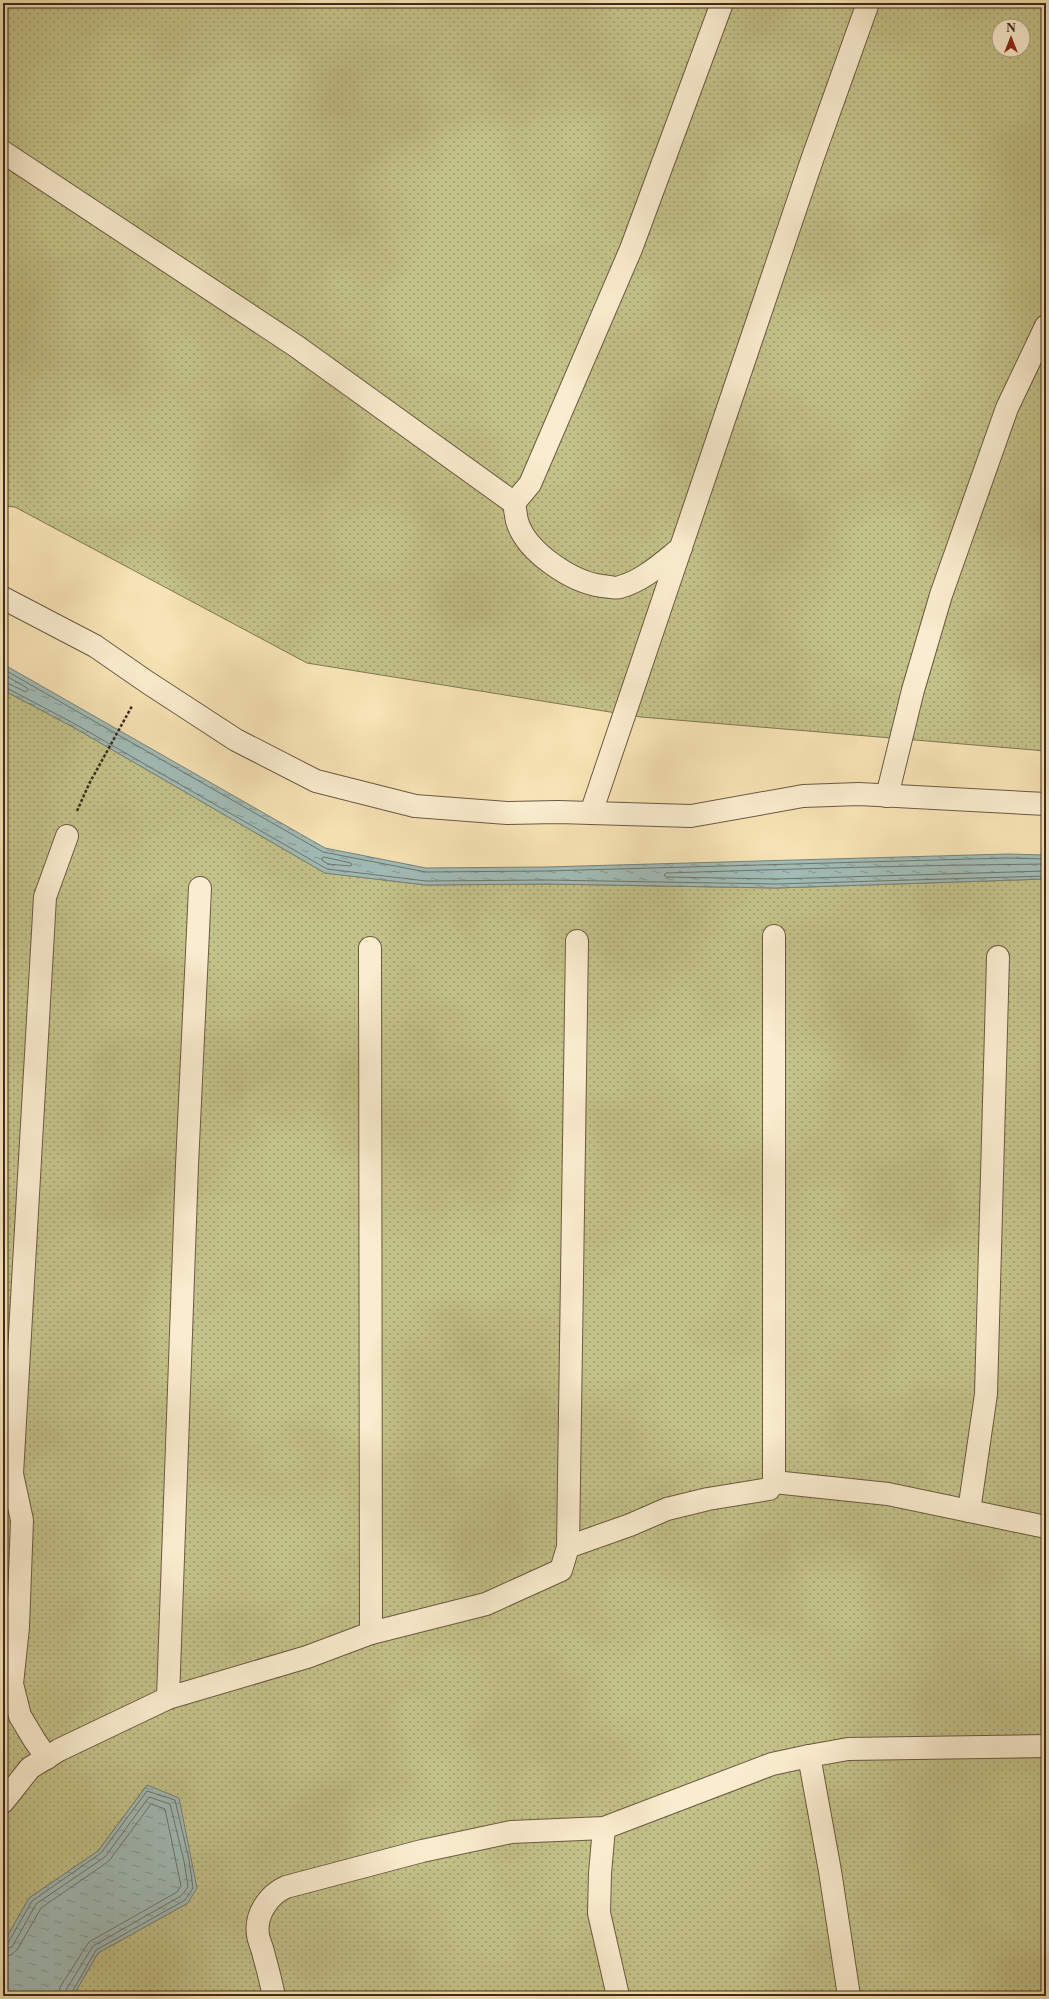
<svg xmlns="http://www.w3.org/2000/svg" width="1049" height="1999" font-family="'Libre Caslon Text',serif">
<defs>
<pattern id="grass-dots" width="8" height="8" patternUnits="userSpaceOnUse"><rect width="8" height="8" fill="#c3c289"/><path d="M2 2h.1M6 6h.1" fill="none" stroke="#a09e6f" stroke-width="1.8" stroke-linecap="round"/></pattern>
<pattern id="water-ripples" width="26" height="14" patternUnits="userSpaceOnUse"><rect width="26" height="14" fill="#a1bcb7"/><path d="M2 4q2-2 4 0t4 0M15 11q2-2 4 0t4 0" fill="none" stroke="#859994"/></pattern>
</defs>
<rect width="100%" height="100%" fill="#f7e3b5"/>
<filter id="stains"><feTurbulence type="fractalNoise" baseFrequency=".005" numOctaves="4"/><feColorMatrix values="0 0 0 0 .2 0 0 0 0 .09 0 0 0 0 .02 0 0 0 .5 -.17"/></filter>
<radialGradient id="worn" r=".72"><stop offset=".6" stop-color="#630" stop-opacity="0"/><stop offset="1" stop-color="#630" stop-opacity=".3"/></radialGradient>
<g fill="url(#grass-dots)" stroke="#807653" fill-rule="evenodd">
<path d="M3,3H1046V751L641,717L307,663L15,507L3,506ZM999,26H1023V50H999Z"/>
<polygon points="3,690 73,727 325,873 426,885 547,884 776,888 1046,879 1046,1996 73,1996 98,1953 188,1903 147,1785 98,1851 29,1898 3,1944"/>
</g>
<g fill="url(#water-ripples)" stroke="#798279">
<polygon points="3,664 325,848 426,868 546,867 1008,854 1046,855 1046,879 776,888 547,884 426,885 325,873 73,727 3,690"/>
<polygon points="147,1785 179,1798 197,1888 188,1903 98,1953 73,1996 3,1996 3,1944 29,1898 98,1851"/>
</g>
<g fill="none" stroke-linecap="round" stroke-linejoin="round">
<g stroke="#70746a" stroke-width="1">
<polyline points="3,669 323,852 426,872 546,871 1007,858 1046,859"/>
<polyline points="3,674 27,688 28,690 26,692 3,681"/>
<polyline points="3,686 75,724 327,869 426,881 547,880 776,884 1046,876"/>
<polygon points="324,857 351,863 352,865 350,866 328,864 322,860"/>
<path d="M1046,864C919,865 792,869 666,873L664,875L666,877L776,879L1046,871"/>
<polyline points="3,1945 8,1943 32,1901 101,1853 147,1791 175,1800 189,1860 193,1888 185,1900 96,1950 70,1996"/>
<polyline points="3,1950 12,1947 36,1904 105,1857 149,1797 170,1804 184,1861 188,1887 181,1896 93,1946 66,1990 65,1996"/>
<polyline points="3,1956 11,1955 17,1950 41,1908 109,1861 151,1804 165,1809 181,1886 177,1892 89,1942 60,1987 59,1996"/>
</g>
<g stroke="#6c5943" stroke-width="24">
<g id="minor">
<path d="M3,152L296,346L514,503C515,509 516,516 517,521C526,552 572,582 602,586C607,586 615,589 620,587C643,581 663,562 681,548"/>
<polyline points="514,503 530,484 631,249 722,3"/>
<polyline points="3,598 95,646 147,682 236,740 316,781 415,806 507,813 558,812 691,816 803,796 859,794 1046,804"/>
<polyline points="887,796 913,690 941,595 1007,408 1046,326"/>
<polyline points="591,813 813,157 868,3"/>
<polyline points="774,936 774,1482"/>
<polyline points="370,948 371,1633"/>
<polyline points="3,1468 12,1474 22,1520 18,1627 12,1684 20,1716 35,1741 47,1758"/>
<polyline points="12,1474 45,897 67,836"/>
<polyline points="969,1511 986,1394 998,957"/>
<polyline points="568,1547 577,941"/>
<polyline points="168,1698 187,1165 200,888"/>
<polyline points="809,1756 830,1871 849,1996"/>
<polyline points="3,1802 30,1768 59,1750 168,1698 307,1657 371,1633 486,1604 561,1570 568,1547 630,1525 667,1509 708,1499 769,1489 774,1482 888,1494 1046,1527"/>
<polyline points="604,1828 600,1873 599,1913 618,1996"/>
<path d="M274,1996C271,1983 268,1969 264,1956C263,1949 259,1942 258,1935C255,1915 268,1895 286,1887L422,1851L511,1832L604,1828L772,1764L809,1756L848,1749L1046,1746"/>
</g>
</g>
<polyline stroke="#3e2b1d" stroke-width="2.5" stroke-dasharray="3 2" stroke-linecap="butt" points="77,811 89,784 132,706"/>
<use href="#minor" stroke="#faedcf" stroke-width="22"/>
</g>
<rect width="1049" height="1999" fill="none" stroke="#f7e3b5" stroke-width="16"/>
<rect x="4" y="4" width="1041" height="1991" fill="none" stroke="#3e2b1d" stroke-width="2"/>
<rect x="8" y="8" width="1033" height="1983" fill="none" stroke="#3e2b1d"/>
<g transform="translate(1011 38)"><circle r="19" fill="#faedcf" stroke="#af9f88"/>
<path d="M0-3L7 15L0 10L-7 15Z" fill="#8f2418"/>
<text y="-6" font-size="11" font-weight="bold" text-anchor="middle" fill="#3e2b1d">N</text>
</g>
<rect width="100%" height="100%" filter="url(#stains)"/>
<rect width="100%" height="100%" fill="url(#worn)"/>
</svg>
